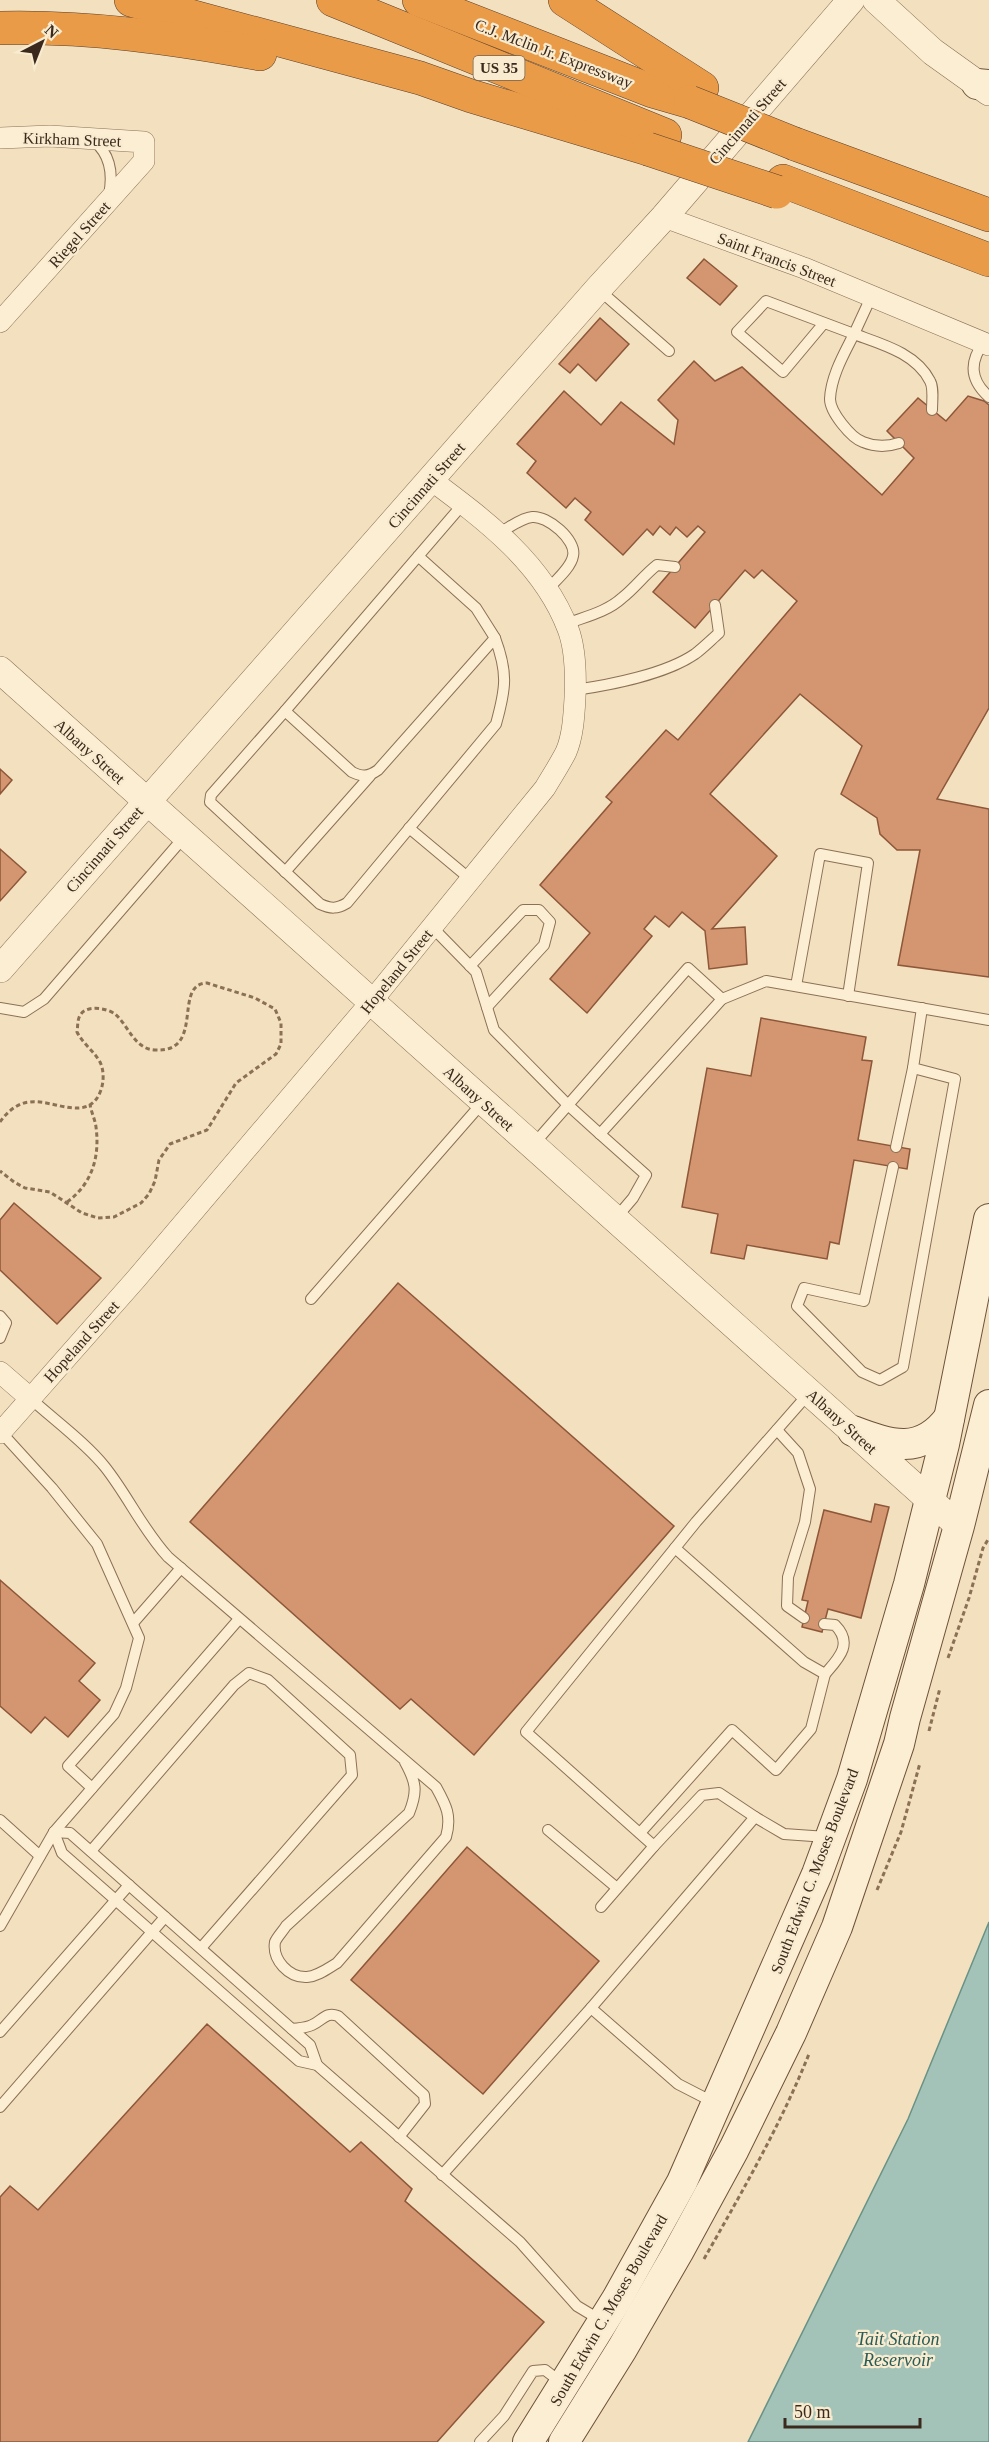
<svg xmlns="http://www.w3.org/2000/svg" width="989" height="2442" font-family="'Times New Roman',serif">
<rect width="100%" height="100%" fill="#f2e0bf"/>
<polygon fill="#a3c3b8" stroke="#699286" stroke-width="1.5" points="989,1922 989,2442 748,2442 908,2119"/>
<g fill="#d39671" stroke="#8e5739" stroke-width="1.5">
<polygon points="704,259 737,286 720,305 687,278"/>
<polygon points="600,318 629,344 596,381 578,364 570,373 559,364"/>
<polygon points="694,361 715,381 742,367 882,495 914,458 887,431 918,398 946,421 968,396 984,401 989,405 989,708 937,799 989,809 989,977 898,965 920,850 897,850 880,834 877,818 841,794 862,746 800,694 710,794 777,856 712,929 745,927 747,964 709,969 705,931 682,912 669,927 655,916 644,929 652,936 587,1013 550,979 590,933 540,885 612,802 606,797 666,730 678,740 797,601 762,570 754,578 745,570 695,628 653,592 705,532 698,526 687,537 676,527 670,535 660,526 653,535 647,529 623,555 585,520 591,512 575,498 566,508 527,473 536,461 517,444 564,391 601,425 621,402 674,444 678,420 658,400"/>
<polygon points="0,769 12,780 0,794"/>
<polygon points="0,849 26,872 0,901"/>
<polygon points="761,1018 866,1037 862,1060 872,1061 858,1140 910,1149 907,1169 854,1160 839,1244 830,1242 827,1259 747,1245 744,1259 711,1253 718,1214 682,1207 707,1068 751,1076"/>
<polygon points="14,1203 101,1278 57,1324 0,1270 0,1220"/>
<polygon points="398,1283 674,1526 474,1755 411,1699 400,1709 190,1522"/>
<polygon points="875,1504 889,1507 861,1618 828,1609 822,1632 802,1627 808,1601 802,1600 824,1510 871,1522"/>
<polygon points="0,1580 95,1663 79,1681 100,1700 68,1737 45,1717 31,1733 0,1706"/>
<polygon points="467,1847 599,1961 483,2094 351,1980"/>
<polygon points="207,2024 350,2152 361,2142 412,2189 405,2201 544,2322 437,2442 0,2442 0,2197 10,2186 38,2210"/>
</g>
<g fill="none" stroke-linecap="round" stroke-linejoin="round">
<g stroke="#8c7056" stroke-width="12">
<g id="service">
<path d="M94,141C111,155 113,175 109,195"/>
<polyline points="598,289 669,351"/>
<polyline points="824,323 783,372 737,332 766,301 854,334 872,295"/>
<path d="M984,342C969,362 970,380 989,397"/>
<path d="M899,443C887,447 875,447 863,442C851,438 830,412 830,399C831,376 844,354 854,334C881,344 916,353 930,381C934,388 932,401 932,410"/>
<path d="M499,533C509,528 521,518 532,517C547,515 577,540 573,556C571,568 555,581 547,590"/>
<path d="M418,556L476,608L495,638L378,770C368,777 362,777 352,772L285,711L463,504"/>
<path d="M566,624C584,617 607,612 622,598C635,588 644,575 657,565L675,567"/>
<path d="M575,690C610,685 666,674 695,654C703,648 711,640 719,633L715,605"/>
<path d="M285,711L211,795L210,802L320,904C331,909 337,909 347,903L496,724C506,688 508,673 495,638"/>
<polyline points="409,828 470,879"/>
<polyline points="285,872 370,776"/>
<polyline points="432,927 476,972 494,1030 568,1105 600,1134 722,999"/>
<polyline points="470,966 523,910 539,910 550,922 544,945 487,1007"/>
<polyline points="796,986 820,854 868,863 848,996"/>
<polyline points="0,1008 24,1012 44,999 185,836"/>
<polyline points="600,1134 646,1175 633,1198 616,1218"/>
<polyline points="533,1145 688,968 722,999 766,981 989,1020"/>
<polyline points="896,1147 913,1068"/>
<polyline points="893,1167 864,1301 804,1288 797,1306 862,1372 880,1380 903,1367 955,1079 913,1068 922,1008"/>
<polyline points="311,1299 483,1102"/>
<polyline points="0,1316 6,1323 0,1338"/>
<path d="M30,1398C53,1419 86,1443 105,1467C128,1496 143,1530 168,1557L436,1787C446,1805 452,1816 446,1837L337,1963C327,1969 318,1976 307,1977C289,1978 272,1960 275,1942C277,1937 283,1931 286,1926L409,1813C418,1791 416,1782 405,1762"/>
<polyline points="777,1430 798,1453 810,1489 805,1522 788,1577 787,1606 804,1618"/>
<polyline points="1,1432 52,1488 97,1544 139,1638 126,1688 114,1714 68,1766 92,1788"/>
<path d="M675,1548L804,1662L825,1674C838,1659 854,1644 835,1625L824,1624"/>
<polyline points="133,1623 181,1568"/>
<polyline points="755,1817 719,1793 702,1795 654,1846 526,1732 696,1522 810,1392"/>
<polyline points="0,1820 40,1856"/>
<polyline points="548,1830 617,1888"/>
<polyline points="54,1832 62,1853 299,2061 317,2065 520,2242 577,2306 602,2321"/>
<polyline points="54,1832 70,1833 310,2045 317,2065"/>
<polyline points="640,1833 732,1730 776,1770 811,1729 825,1674"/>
<polyline points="91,1851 234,1685 249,1673 268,1680 350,1755 352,1775 201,1948"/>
<polyline points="601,1907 654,1846"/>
<polyline points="0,1926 54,1832 239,1619"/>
<polyline points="591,2008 678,2084 715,2103"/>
<path d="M292,2029C299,2028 306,2028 312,2025C322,2021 326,2011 338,2016L424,2095L425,2104L399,2137"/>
<polyline points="0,2032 129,1885"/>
<polyline points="0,2107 165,1917"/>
<polyline points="442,2175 591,2008 755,1817 784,1834 827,1837"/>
<polyline points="480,2442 504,2416 533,2371 545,2370 562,2383"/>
</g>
</g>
<g stroke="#8c7056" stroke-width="22">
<g id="minor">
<polyline points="0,138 50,136 144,142 144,161 0,322"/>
<polyline points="664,217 804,268 989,345"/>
<polyline points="0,1372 30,1398"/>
<path d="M0,1433L136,1279L371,1002L545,788C552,776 560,764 566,752C573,736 574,715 575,698C576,676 576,650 568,629C543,563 485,520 430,479"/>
</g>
</g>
<g stroke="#8c7056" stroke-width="28">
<g id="tertiary">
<polyline points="876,0 933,52 989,92"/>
<polyline points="0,670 959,1526"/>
<polyline points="0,969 598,289 664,217 851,0"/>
</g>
</g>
<g stroke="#6e5139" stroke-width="32">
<g id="secondary">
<polyline points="977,84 989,85"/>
<path d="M853,1431C890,1445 921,1456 949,1418"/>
<polyline points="528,2442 617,2299 682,2182 817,1874 852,1779 909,1584 944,1444 989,1219"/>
<polyline points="564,2442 622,2349 678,2252 734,2149 791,2033 837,1927 899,1744 905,1718 959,1526 989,1405"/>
</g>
</g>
<g stroke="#593e2b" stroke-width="34">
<g id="motorway">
<polyline points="131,0 420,78 471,96 648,149"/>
<polyline points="333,0 665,135"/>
<polyline points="419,0 652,91 690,102"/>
<polyline points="565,0 702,88"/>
<path d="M0,28C88,26 174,38 260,54"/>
<polyline points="795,144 989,215"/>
<polyline points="783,181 989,260"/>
</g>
</g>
<g stroke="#8c7056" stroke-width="3" stroke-dasharray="4.5 3" stroke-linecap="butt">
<path d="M0,1122C7,1112 17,1103 30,1102C54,1099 89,1124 101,1090C104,1081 104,1070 100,1062C94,1051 83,1044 77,1032C78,1026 77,1019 81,1014C87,1005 107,1008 115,1014C129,1026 134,1049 155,1050C206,1053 172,984 207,983L255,998L275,1009L281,1023V1044L276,1054L236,1083L207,1130L170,1144L159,1160L155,1181L149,1194L141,1203L114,1217L98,1218L82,1213L50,1192L25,1188L14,1182L0,1171"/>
<path d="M67,1202C92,1184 100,1157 96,1127C95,1119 91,1112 90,1104"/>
<polyline points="948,1658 969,1598 983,1548 989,1538"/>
<polyline points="929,1731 940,1688"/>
<polyline points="877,1890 901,1832 920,1763"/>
<path d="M704,2259C742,2192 780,2126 809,2054"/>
</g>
<use href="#service" stroke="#fceed3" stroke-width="10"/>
<use href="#minor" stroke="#fceed3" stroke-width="21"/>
<use href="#tertiary" stroke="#fceed3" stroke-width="27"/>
<use href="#secondary" stroke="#fceed3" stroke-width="30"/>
<use href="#motorway" stroke="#e99b48" stroke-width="33"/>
<g stroke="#593e2b" stroke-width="34" stroke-linecap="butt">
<g id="motorway-bridge">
<polyline points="690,102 795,144"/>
<polyline points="648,149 777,192"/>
</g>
</g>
<use href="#motorway-bridge" stroke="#e99b48" stroke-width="33"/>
</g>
<g text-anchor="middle" stroke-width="4.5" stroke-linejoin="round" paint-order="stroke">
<rect fill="#f8ebcf" stroke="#736352" stroke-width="1.5" x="473.5" y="56" width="51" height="24" rx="4.5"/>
<g font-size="15" font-weight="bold" fill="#3a291c">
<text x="499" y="73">US 35</text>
</g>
<g font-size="16" fill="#3a291c" stroke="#f8ebcf">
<text transform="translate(554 53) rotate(21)" y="6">C.J. Mclin Jr. Expressway</text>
<text transform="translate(747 121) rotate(-49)" y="6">Cincinnati Street</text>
<text transform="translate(72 139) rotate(2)" y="6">Kirkham Street</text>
<text transform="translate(79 234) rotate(-48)" y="6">Riegel Street</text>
<text transform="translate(777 259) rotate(21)" y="6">Saint Francis Street</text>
<text transform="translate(426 485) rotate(-49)" y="6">Cincinnati Street</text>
<text transform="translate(90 751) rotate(42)" y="6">Albany Street</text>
<text transform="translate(104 849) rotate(-49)" y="6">Cincinnati Street</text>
<text transform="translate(396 971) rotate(-51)" y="6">Hopeland Street</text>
<text transform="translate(479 1098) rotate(42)" y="6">Albany Street</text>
<text transform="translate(81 1341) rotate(-48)" y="6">Hopeland Street</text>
<text transform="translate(842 1421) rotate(42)" y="6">Albany Street</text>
<text transform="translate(814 1871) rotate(-69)" y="6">South Edwin C. Moses Boulevard</text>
<text transform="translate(608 2310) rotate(-60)" y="6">South Edwin C. Moses Boulevard</text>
</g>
<g font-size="18" font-style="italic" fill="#295c56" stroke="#f8ebcf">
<text x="898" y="2345">Tait Station<tspan x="898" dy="21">Reservoir</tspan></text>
</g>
</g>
<g transform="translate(42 42) rotate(42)" stroke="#f8ebcf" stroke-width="4.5" paint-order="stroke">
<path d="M0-4.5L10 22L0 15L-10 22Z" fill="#3a291c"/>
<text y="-9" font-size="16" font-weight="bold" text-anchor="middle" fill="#3a291c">N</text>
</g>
<path d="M785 2418v9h135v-9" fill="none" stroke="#3a291c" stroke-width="3"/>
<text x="794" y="2418" font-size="18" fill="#3a291c" stroke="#f8ebcf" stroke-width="4.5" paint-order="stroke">50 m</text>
</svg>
